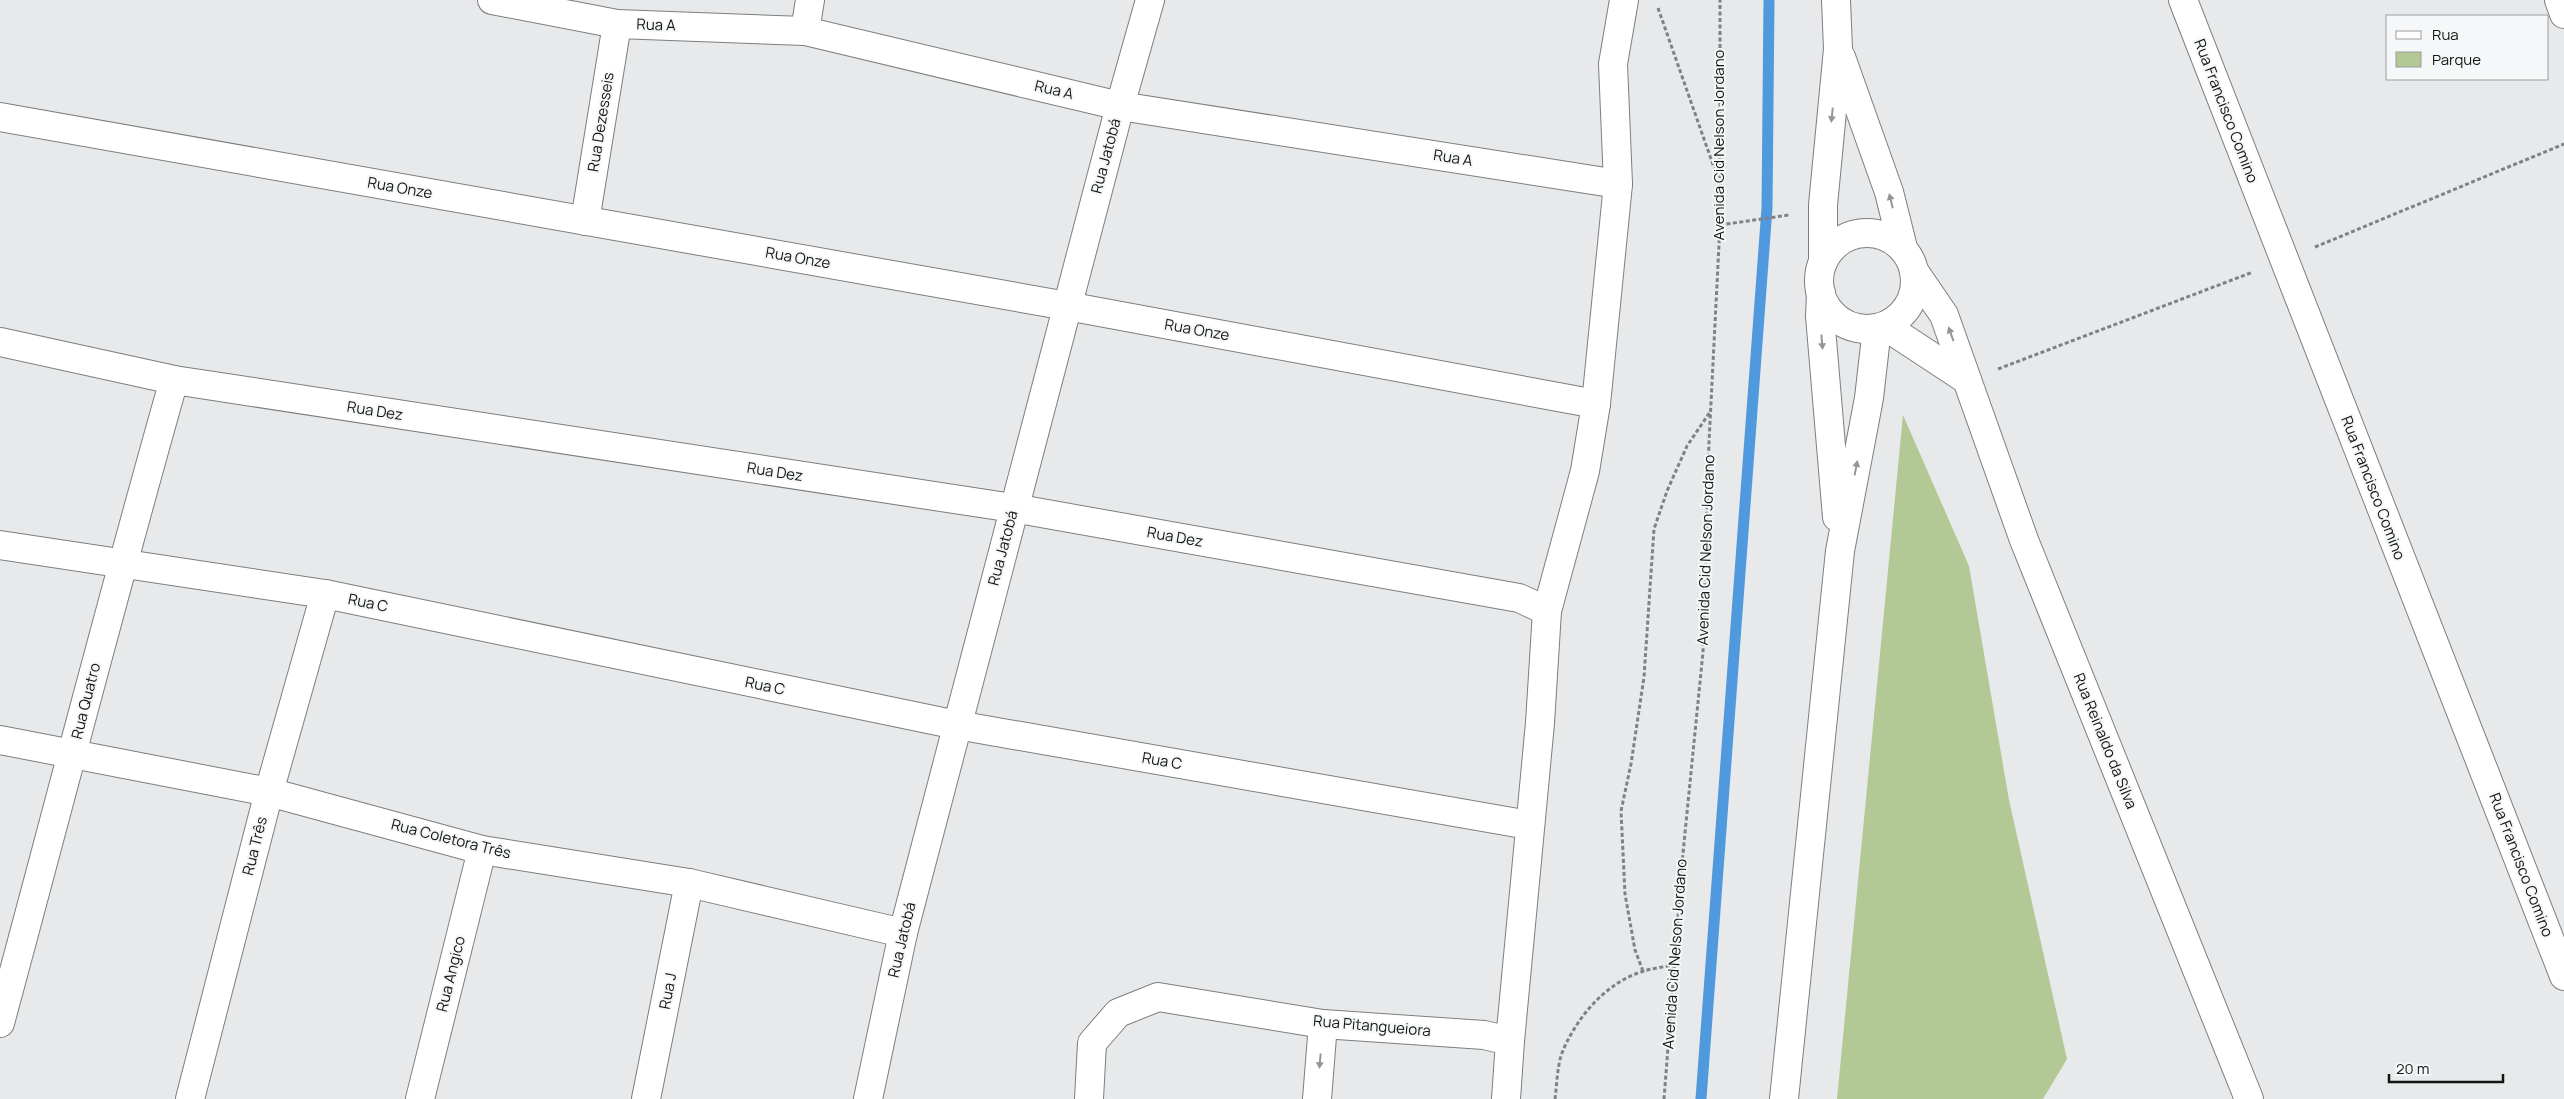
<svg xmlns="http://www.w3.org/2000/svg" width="2564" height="1099" font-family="Manrope,sans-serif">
<rect width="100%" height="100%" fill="#e7e9eb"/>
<polygon fill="#b2c995" points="1903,415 1969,566 2009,800 2067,1059 2043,1099 1837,1099"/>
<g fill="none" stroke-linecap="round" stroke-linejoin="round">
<polyline stroke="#5099de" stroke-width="11" points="1701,1099 1767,208 1769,0"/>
<g stroke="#7c7e7f" stroke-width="30">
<g id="street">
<polyline points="492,0 617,24 805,31 1120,106 1618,184"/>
<polyline points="2183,0 2564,976"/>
<polyline points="2559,0 2564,14"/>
<polyline points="805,31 810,0"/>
<polyline points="0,117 1067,306 1596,404"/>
<polyline points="585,221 617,24"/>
<polyline points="1914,271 1944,315 2024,540 2249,1099"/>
<polyline points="1885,326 1967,380"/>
<polyline points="0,342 174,380 1013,508 1519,598 1547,611"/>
<polyline points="0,545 325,594 957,725 1529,825"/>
<polyline points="0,740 269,792 482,850 689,883 903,933"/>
<path d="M0,1023C58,809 113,594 174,380"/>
<polyline points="190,1099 269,792 325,594"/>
<polyline points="420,1099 482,850"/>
<polyline points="646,1099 689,883"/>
<polyline points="868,1099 903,933 1120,106 1150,0"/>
<polyline points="1089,1099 1092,1043 1118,1013 1158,997 1323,1024 1484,1035 1510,1041 1540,723 1547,611 1585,471 1596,404 1618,184 1613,64 1624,0"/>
<polyline points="1317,1099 1323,1024"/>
<polyline points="1506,1099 1510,1041"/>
</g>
</g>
<g stroke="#7c7e7f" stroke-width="30">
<g id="secondary">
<polyline points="1841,57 1889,192 1903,248"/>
<circle cx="1867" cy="281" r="48"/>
<polyline points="1823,262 1823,205 1838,49 1836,0"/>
<polyline points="1821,293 1820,316 1837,517"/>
<polyline points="1784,1099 1840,551 1869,398 1877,328"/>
</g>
</g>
<g stroke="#808182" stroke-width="3" stroke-dasharray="4 2.5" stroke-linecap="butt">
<polyline points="1658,8 1717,176"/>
<polyline points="1720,225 1789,215"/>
<polyline points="2315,247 2564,144"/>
<polyline points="1998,369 2253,272"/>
<polyline points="1643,971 1635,950 1625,894 1621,811 1631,764 1644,677 1654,529 1667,491 1687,446 1710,412"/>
<path d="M1555,1099C1557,1084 1557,1067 1562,1053C1576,1018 1606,982 1644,971C1653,968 1664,967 1674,965"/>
<polyline points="1664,1099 1683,853 1703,652 1709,442 1720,225 1720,0"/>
</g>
<use href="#street" stroke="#fff" stroke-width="28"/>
<use href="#secondary" stroke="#fff" stroke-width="28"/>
</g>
<defs><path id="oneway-solid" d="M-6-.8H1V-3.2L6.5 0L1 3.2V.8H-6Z" transform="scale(1.25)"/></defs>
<g fill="#959595">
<use href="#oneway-solid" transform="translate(1832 115) rotate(96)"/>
<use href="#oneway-solid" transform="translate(1891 201) rotate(-104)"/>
<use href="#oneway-solid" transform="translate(1951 334) rotate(-110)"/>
<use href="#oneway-solid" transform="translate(1822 342) rotate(85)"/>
<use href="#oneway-solid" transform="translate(1856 468) rotate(-79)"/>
<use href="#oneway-solid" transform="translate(1320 1061) rotate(95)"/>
</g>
<g text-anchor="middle" stroke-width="4" stroke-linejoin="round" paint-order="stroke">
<g font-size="15" fill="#131414" stroke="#f5f7f8">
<text transform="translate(656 25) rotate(2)" y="5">Rua A</text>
<text transform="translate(1054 90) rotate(13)" y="5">Rua A</text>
<text transform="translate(2226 111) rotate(69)" y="5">Rua Francisco Comino</text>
<text transform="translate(601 122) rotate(-81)" y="5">Rua Dezesseis</text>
<text transform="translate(1719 145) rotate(-90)" y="5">Avenida Cid Nelson Jordano</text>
<text transform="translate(1106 156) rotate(-75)" y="5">Rua Jatobá</text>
<text transform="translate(1453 158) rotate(9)" y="5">Rua A</text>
<text transform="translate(400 188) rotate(10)" y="5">Rua Onze</text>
<text transform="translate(798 258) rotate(10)" y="5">Rua Onze</text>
<text transform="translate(1197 330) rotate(10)" y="5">Rua Onze</text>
<text transform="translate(375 411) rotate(9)" y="5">Rua Dez</text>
<text transform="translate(775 472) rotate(9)" y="5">Rua Dez</text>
<text transform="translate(2373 488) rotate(69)" y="5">Rua Francisco Comino</text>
<text transform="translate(1175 537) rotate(10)" y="5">Rua Dez</text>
<text transform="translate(1003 548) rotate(-75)" y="5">Rua Jatobá</text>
<text transform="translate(1706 550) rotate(-88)" y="5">Avenida Cid Nelson Jordano</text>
<text transform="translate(368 603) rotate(12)" y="5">Rua C</text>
<text transform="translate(765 686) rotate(12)" y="5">Rua C</text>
<text transform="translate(86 701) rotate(-76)" y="5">Rua Quatro</text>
<text transform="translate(2105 741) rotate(68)" y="5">Rua Reinaldo da Silva</text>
<text transform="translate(1162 761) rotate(10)" y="5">Rua C</text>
<text transform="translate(451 839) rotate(14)" y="5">Rua Coletora Três</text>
<text transform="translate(255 846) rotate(-76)" y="5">Rua Três</text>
<text transform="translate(2521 865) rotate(69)" y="5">Rua Francisco Comino</text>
<text transform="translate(902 940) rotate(-77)" y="5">Rua Jatobá</text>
<text transform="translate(1675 954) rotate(-86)" y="5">Avenida Cid Nelson Jordano</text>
<text transform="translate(451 974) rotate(-76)" y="5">Rua Angico</text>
<text transform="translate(668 991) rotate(-79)" y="5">Rua J</text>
<text transform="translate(1372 1026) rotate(5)" y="5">Rua Pitangueiora</text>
</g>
</g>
<rect x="2386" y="15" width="162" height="65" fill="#f5f7f8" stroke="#9b9c9d"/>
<rect x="2396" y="31" width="25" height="8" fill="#ffffff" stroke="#9b9c9d"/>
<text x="2432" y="40" font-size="15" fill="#131414">Rua</text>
<rect x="2396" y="52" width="25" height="15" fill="#b2c995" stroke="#9b9c9d"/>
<text x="2432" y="65" font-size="15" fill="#131414">Parque</text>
<path d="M2389 1074v8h114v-8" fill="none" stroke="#131414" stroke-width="2.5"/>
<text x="2396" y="1074" font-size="15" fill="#131414" stroke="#f5f7f8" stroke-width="4" paint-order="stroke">20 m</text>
</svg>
